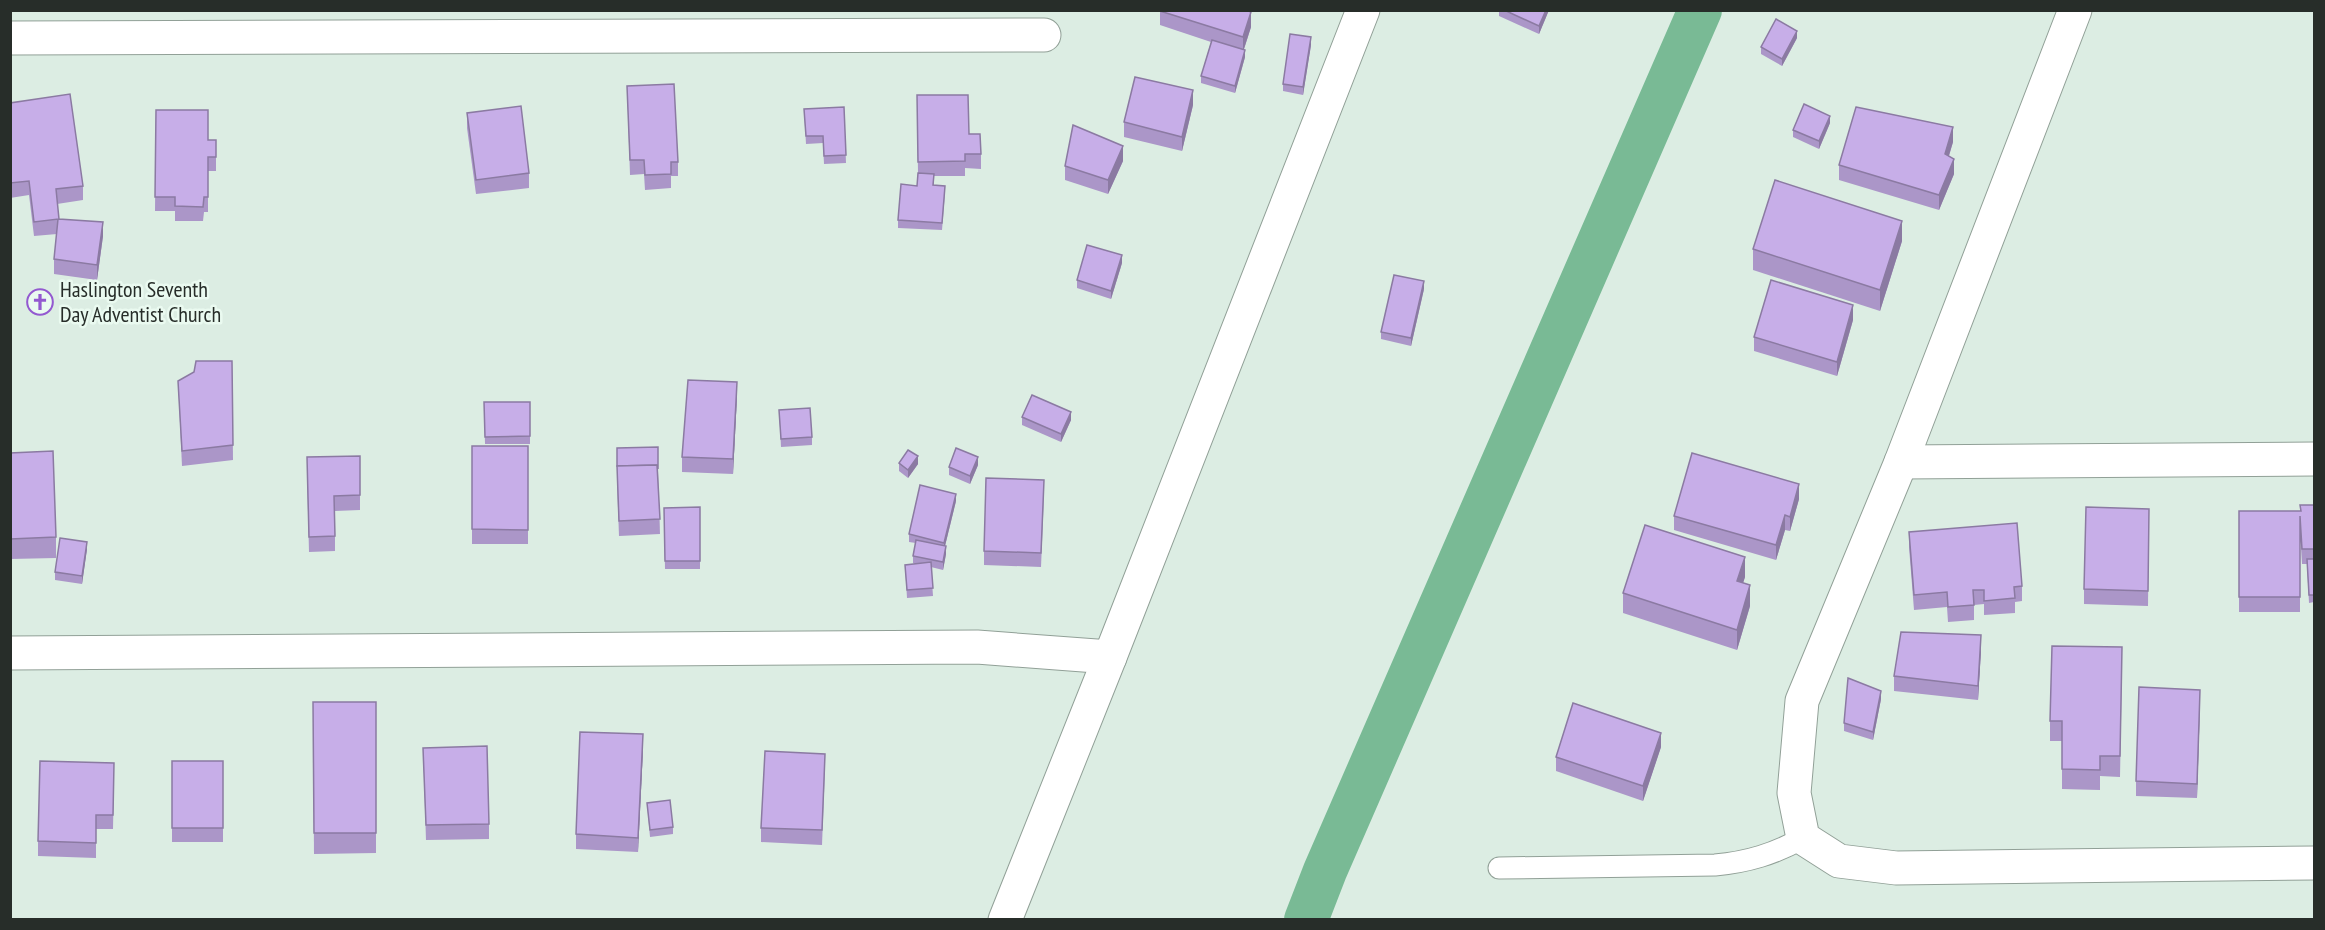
<svg xmlns="http://www.w3.org/2000/svg" width="2325" height="930" font-family="'PT Sans Narrow',sans-serif">
<rect width="100%" height="100%" fill="#dcede3"/>
<g fill="none" stroke-linecap="round" stroke-linejoin="round">
<polyline stroke="#79ba95" stroke-width="44" points="1306,920 1325,871 1700,10"/>
<g stroke="#91a097" stroke-width="23">
<path id="lane" d="M1499,868L1715,865C1748,862 1774,854 1803,838"/>
</g>
<g stroke="#91a097" stroke-width="35">
<g id="street">
<polyline points="2075,10 1901,462 1802,701 1794,793 1803,838 1839,861 1896,868 2314,863"/>
<polyline points="10,38 1044,35"/>
<polyline points="1901,462 2314,459"/>
<polyline points="10,653 977,647 1110,657"/>
<polyline points="1005,920 1110,657 1363,10"/>
</g>
</g>
<use href="#lane" stroke="#fff" stroke-width="21"/>
<use href="#street" stroke="#fff" stroke-width="33"/>
</g>
<g fill="#ab96c8">
<polygon points="1160,10 1251,27 1244,49 1245,57 1235,93 1201,83 1201,76 1211,42 1160,25"/>
<polygon points="1499,10 1549,10 1539,34 1499,16"/>
<polygon points="1797,38 1782,66 1761,54 1761,47"/>
<polygon points="1311,45 1303,95 1283,91 1283,84"/>
<polygon points="627,86 678,162 678,176 671,176 671,188 645,190 644,174 630,175"/>
<polygon points="917,95 969,134 981,154 981,169 965,168 965,176 934,176 934,185 945,193 942,230 898,228 898,220 917,186 918,173"/>
<polygon points="10,103 83,186 83,200 57,204 59,219 103,236 97,280 54,274 54,259 57,234 34,236 29,195 10,198"/>
<polygon points="1193,105 1182,151 1124,137 1124,122"/>
<polygon points="844,107 846,163 824,164 823,143 806,144 804,109"/>
<polygon points="156,110 208,140 216,140 216,171 208,171 208,212 204,212 203,221 175,221 175,211 155,211"/>
<polygon points="467,113 529,173 529,188 476,194 467,128"/>
<polygon points="1830,123 1819,149 1793,137 1793,130"/>
<polygon points="1953,142 1949,156 1954,174 1939,210 1839,180 1839,165"/>
<polygon points="1123,161 1108,194 1065,180 1065,166"/>
<polygon points="1902,241 1880,311 1753,270 1753,249"/>
<polygon points="1122,263 1111,299 1077,288 1077,280"/>
<polygon points="1424,289 1411,346 1381,339 1381,332"/>
<polygon points="1853,320 1837,376 1754,351 1754,337"/>
<polygon points="232,361 233,460 182,466 178,381"/>
<polygon points="737,396 733,474 682,472 682,457"/>
<polygon points="484,402 530,402 530,444 485,444"/>
<polygon points="779,410 812,437 812,445 781,447"/>
<polygon points="1022,417 1071,420 1061,442 1022,425"/>
<rect x="472" y="446" width="56" height="98"/>
<polygon points="617,448 658,469 660,534 619,536 617,481"/>
<polygon points="10,453 56,537 56,558 10,559"/>
<polygon points="360,456 360,510 335,511 335,551 309,552 307,472"/>
<polygon points="899,463 918,464 908,478 899,471"/>
<polygon points="978,465 970,484 949,475 949,467"/>
<polygon points="1044,494 1041,567 984,565 984,551"/>
<polygon points="1799,499 1790,531 1785,530 1776,560 1674,530 1674,516"/>
<polygon points="956,501 945,546 946,554 943,570 931,567 933,596 907,598 905,565 915,564 913,563 913,556 916,543 909,542 909,534"/>
<polygon points="2314,505 2314,602 2309,603 2307,564 2302,564 2300,531 2300,612 2239,612 2239,511 2300,511"/>
<polygon points="700,507 700,569 665,569 664,508"/>
<polygon points="2149,509 2148,606 2084,604 2084,589"/>
<polygon points="1909,532 2022,586 2022,601 2015,602 2015,613 1984,615 1984,604 1974,605 1974,620 1948,622 1947,607 1914,610 1909,547"/>
<polygon points="87,549 82,584 55,580 55,572"/>
<polygon points="1745,577 1743,583 1750,606 1737,650 1623,613 1623,593"/>
<polygon points="1981,650 1978,700 1894,691 1894,676"/>
<polygon points="2122,668 2120,777 2100,776 2100,790 2062,789 2062,741 2050,741 2050,721"/>
<polygon points="1881,699 1873,740 1844,731 1844,723"/>
<polygon points="313,702 376,702 376,853 314,854"/>
<polygon points="2200,704 2197,798 2136,796 2136,781"/>
<polygon points="1661,747 1643,801 1556,771 1556,757"/>
<polygon points="423,748 489,824 489,839 426,840"/>
<polygon points="643,749 638,852 576,849 576,834"/>
<rect x="172" y="761" width="51" height="81"/>
<polygon points="825,768 822,845 761,842 761,828"/>
<polygon points="114,778 113,829 96,829 96,858 38,856 38,841"/>
<polygon points="647,803 673,827 673,834 650,837"/>
</g>
<g fill="#8b7aa2">
<polygon points="1546,10 1549,10 1539,34 1539,26"/>
<polygon points="1251,12 1251,27 1243,52 1243,37"/>
<polygon points="1797,31 1797,38 1782,66 1782,59"/>
<polygon points="1311,37 1311,45 1303,95 1303,87"/>
<polygon points="1245,50 1245,57 1235,93 1235,86"/>
<polygon points="1193,90 1193,105 1182,151 1182,137"/>
<polygon points="1830,116 1830,123 1819,149 1819,141"/>
<polygon points="1953,127 1953,142 1945,168 1945,154"/>
<polygon points="1123,146 1123,161 1108,194 1108,180"/>
<polygon points="1954,159 1954,174 1939,210 1939,195"/>
<polygon points="1902,221 1902,241 1880,311 1880,290"/>
<polygon points="103,222 103,236 97,280 97,265"/>
<polygon points="1122,255 1122,263 1111,299 1111,291"/>
<polygon points="1424,281 1424,289 1411,346 1411,338"/>
<polygon points="1853,305 1853,320 1837,376 1837,362"/>
<polygon points="737,382 737,396 733,474 733,459"/>
<polygon points="1071,412 1071,420 1061,442 1061,434"/>
<polygon points="918,456 918,464 908,478 908,470"/>
<polygon points="978,457 978,465 970,484 970,476"/>
<polygon points="1799,484 1799,499 1790,531 1790,517"/>
<polygon points="956,494 956,501 944,550 944,543"/>
<polygon points="1785,515 1785,530 1776,560 1776,545"/>
<polygon points="87,542 87,549 82,584 82,576"/>
<polygon points="946,546 946,554 943,570 943,562"/>
<polygon points="1745,557 1745,577 1737,601 1737,581"/>
<polygon points="1750,585 1750,606 1737,650 1737,630"/>
<polygon points="1981,635 1981,650 1978,700 1978,686"/>
<polygon points="2200,690 2200,704 2197,798 2197,784"/>
<polygon points="1881,691 1881,699 1873,740 1873,732"/>
<polygon points="1661,733 1661,747 1643,801 1643,786"/>
<polygon points="643,734 643,749 638,852 638,838"/>
</g>
<g fill="#c7aee8" stroke="#8b7aa2" stroke-width="1.5">
<polygon points="1246,10 1251,12 1243,37 1160,11"/>
<polygon points="1504,10 1546,10 1539,26"/>
<polygon points="1776,19 1797,31 1782,59 1761,47"/>
<polygon points="1290,34 1311,37 1303,87 1283,84"/>
<polygon points="1212,40 1245,50 1235,86 1201,76"/>
<polygon points="1135,77 1193,90 1182,137 1124,122"/>
<polygon points="674,84 678,162 671,162 671,174 645,175 644,160 630,160 627,86"/>
<polygon points="70,94 83,186 56,189 59,219 103,222 97,265 54,259 58,219 34,222 29,181 10,183 10,103"/>
<polygon points="917,95 968,95 969,134 980,134 981,154 965,154 965,161 918,162"/>
<polygon points="1804,104 1830,116 1819,141 1793,130"/>
<polygon points="521,106 529,173 476,180 467,113"/>
<polygon points="844,107 846,155 824,156 823,136 806,136 804,109"/>
<polygon points="1856,107 1953,127 1945,154 1954,159 1939,195 1839,165"/>
<polygon points="156,110 208,110 208,140 216,140 216,157 208,157 208,197 204,197 203,207 175,206 175,197 155,197"/>
<polygon points="1073,125 1123,146 1108,180 1065,166"/>
<polygon points="918,173 934,174 933,185 945,186 942,223 898,220 901,184 917,186"/>
<polygon points="1775,180 1902,221 1880,290 1753,249"/>
<polygon points="1087,245 1122,255 1111,291 1077,280"/>
<polygon points="1394,275 1424,281 1411,338 1381,332"/>
<polygon points="1771,280 1853,305 1837,362 1754,337"/>
<polygon points="196,361 232,361 233,445 182,451 178,381 194,372"/>
<polygon points="688,380 737,382 733,459 682,457"/>
<polygon points="1032,395 1071,412 1061,434 1022,417"/>
<polygon points="484,402 530,402 530,436 485,437"/>
<polygon points="810,408 812,437 781,439 779,410"/>
<polygon points="472,446 528,446 528,530 472,529"/>
<polygon points="658,447 658,469 657,465 617,466 617,448"/>
<polygon points="956,448 978,457 970,476 949,467"/>
<polygon points="908,450 918,456 908,470 899,463"/>
<polygon points="53,451 56,537 10,539 10,453"/>
<polygon points="1692,453 1799,484 1790,517 1785,515 1776,545 1674,516"/>
<polygon points="360,456 360,495 334,496 335,536 309,537 307,457"/>
<polygon points="657,465 660,519 619,521 617,466"/>
<polygon points="986,478 1044,480 1041,553 984,551"/>
<polygon points="920,485 956,494 944,543 909,534"/>
<polygon points="2300,505 2314,505 2314,549 2302,549 2300,516 2300,597 2239,597 2239,511 2301,511"/>
<polygon points="700,507 700,561 665,561 664,508"/>
<polygon points="2086,507 2149,509 2148,591 2084,589"/>
<polygon points="2017,523 2022,586 2014,587 2015,598 1984,601 1984,590 1973,590 1974,605 1948,607 1947,592 1914,595 1909,532"/>
<polygon points="1645,525 1745,557 1737,581 1750,585 1737,630 1623,593"/>
<polygon points="60,538 87,542 82,576 55,572"/>
<polygon points="916,540 946,546 943,562 913,556"/>
<polygon points="2307,559 2314,559 2314,595 2309,595"/>
<polygon points="931,562 933,588 907,590 905,565"/>
<polygon points="1901,632 1981,635 1978,686 1894,676"/>
<polygon points="2052,646 2122,647 2120,756 2100,756 2100,770 2062,769 2062,721 2050,721"/>
<polygon points="1848,678 1881,691 1873,732 1844,723"/>
<polygon points="2139,687 2200,690 2197,784 2136,781"/>
<polygon points="313,702 376,702 376,833 314,833"/>
<polygon points="1573,703 1661,733 1643,786 1556,757"/>
<polygon points="580,732 643,734 638,838 576,834"/>
<polygon points="487,746 489,824 426,825 423,748"/>
<polygon points="765,751 825,754 822,830 761,828"/>
<polygon points="40,761 114,763 113,815 96,815 96,843 38,841"/>
<rect x="172" y="761" width="51" height="67"/>
<polygon points="670,800 673,827 650,830 647,803"/>
</g>
<defs>
<g id="church-ring" transform="scale(1.35)"><circle r="9.5" fill="#eafaf0" stroke="#9359d0" stroke-width="1.5"/><path d="M-1.2-6h2.4v3.5h3.3v2.4h-3.3V6h-2.4V-.1h-3.3v-2.4h3.3Z" fill="#9359d0"/></g>
</defs>
<g fill-rule="evenodd">
<use href="#church-ring" x="40" y="302"/>
</g>
<g text-anchor="middle" stroke-width="5" stroke-linejoin="round" paint-order="stroke">
<g font-size="22" fill="#272d29" stroke="#eafaf0" text-anchor="start">
<text x="60" y="297">Haslington Seventh<tspan x="60" dy="25">Day Adventist Church</tspan></text>
</g>
</g>
<rect width="2325" height="930" fill="none" stroke="#272d29" stroke-width="24"/>
</svg>
